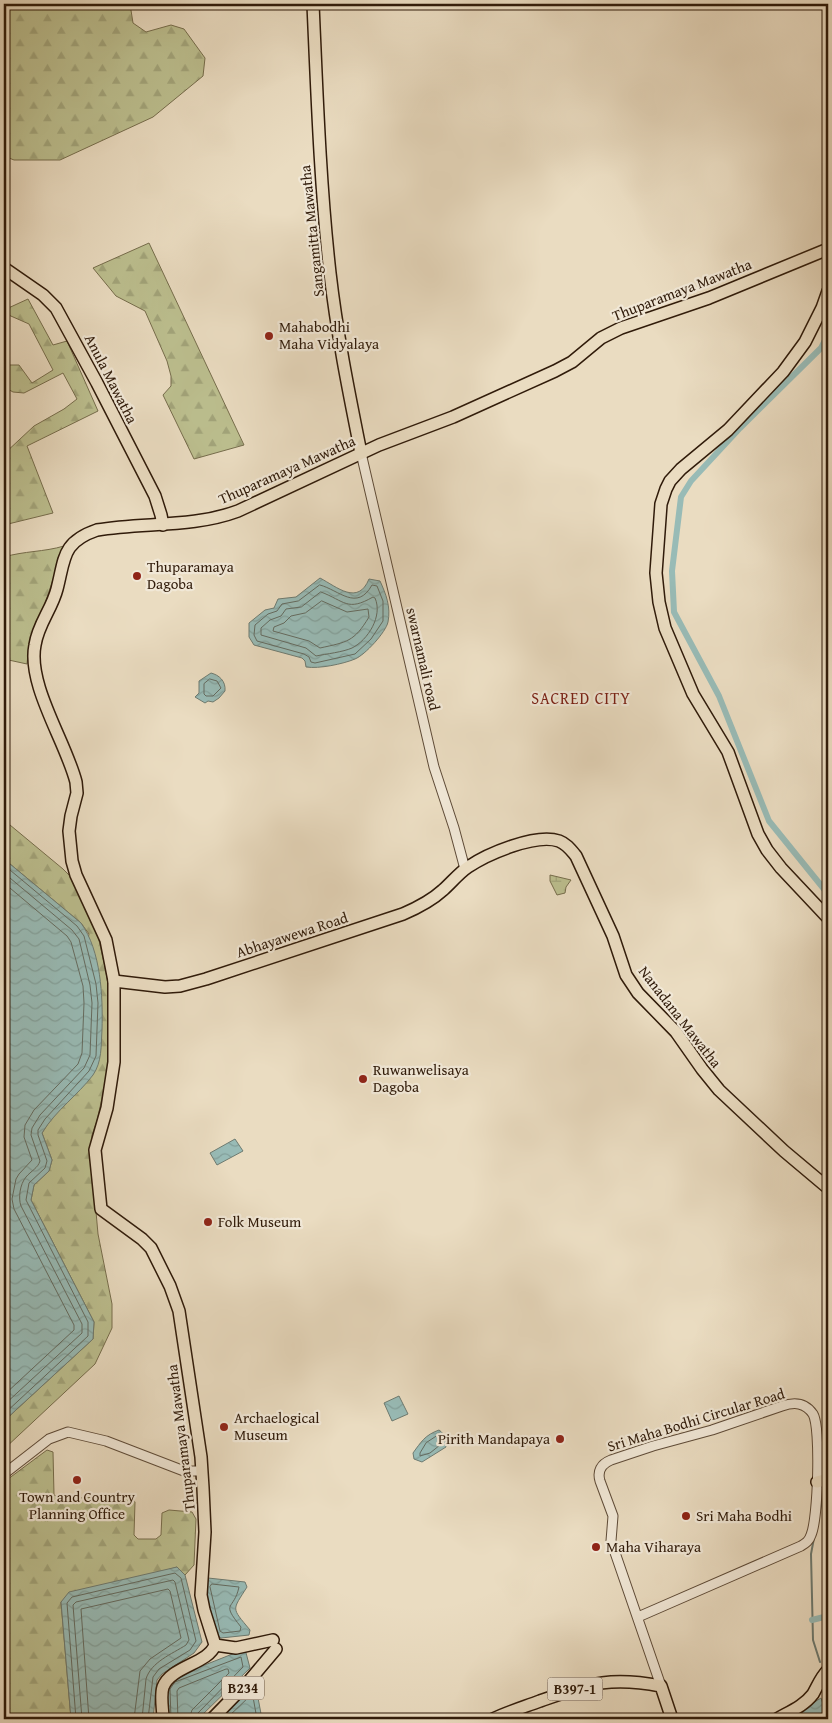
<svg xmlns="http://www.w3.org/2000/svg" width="832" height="1723" font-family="'Gentium Book Plus',serif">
<defs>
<pattern id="forest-firs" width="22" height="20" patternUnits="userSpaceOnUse" patternTransform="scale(1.25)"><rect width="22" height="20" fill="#bcbf8f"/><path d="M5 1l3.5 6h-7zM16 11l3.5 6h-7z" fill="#a2a47a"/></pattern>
<pattern id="wetland-marsh" width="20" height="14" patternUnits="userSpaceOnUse" patternTransform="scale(1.25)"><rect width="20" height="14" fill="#bcbf8f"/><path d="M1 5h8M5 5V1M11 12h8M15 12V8" fill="none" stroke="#a2a47a"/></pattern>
<pattern id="water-waves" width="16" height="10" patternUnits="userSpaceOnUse" patternTransform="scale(1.25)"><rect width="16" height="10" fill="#98bbb6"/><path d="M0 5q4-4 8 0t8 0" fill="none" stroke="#83a09b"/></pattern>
</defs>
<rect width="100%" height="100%" fill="#eadcc1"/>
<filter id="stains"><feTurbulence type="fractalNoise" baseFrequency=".004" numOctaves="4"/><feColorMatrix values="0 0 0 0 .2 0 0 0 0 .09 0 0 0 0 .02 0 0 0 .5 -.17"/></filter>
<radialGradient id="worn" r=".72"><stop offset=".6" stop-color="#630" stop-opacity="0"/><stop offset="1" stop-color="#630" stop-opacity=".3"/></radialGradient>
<g fill="url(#forest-firs)" stroke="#766d4c">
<polygon points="4,4 130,4 133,23 146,32 171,25 184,29 205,58 203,76 153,117 60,160 14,160 4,156"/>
<polygon points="149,243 244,445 194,459 163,395 171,386 171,376 167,361 145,311 116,296 93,268"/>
<polygon points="28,299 53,345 67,341 98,411 27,446 53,513 4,525 4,454 34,426 64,409 77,399 63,373 24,393 13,392 4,387 4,375 7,365 19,365 32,383 53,370 29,324 4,313 4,310"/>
<path d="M64,546L42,613L29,644L27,664L4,659V557C24,551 44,552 64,546Z"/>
<polygon points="4,820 63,869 73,879 97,931 106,972 108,986 110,1061 97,1121 92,1135 91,1156 98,1234 112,1304 112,1328 95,1364 4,1449 4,1421 93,1339 94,1322 31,1200 34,1185 49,1171 52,1160 42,1133 49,1122 89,934 81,923 4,859"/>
<polygon points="47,1450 53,1452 54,1495 59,1498 131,1497 135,1502 134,1535 138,1539 156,1539 161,1535 162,1513 169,1510 192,1512 196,1519 194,1565 185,1575 177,1567 61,1602 71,1719 4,1719 4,1482"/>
</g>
<polygon fill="url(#wetland-marsh)" stroke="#766d4c" points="550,875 571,880 566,887 565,893 557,895 550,881"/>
<g fill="url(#water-waves)" stroke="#6e7b71">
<path d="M320,578C337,587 358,606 369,579L380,581C386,594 391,607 388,622C386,632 365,655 355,659C343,664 319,669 306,667L305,661L302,658L254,645L249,637V623L265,610L274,608L278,599L296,597Z"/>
<path d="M211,673C219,675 226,681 225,691L219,698L213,702L208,701L205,703L195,697L199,693V681Z"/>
<path d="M4,859L81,923C101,951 103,996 102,1030C101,1046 102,1062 93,1075C78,1095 56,1110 42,1133L52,1160L49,1171L34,1185L31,1200L94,1322L93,1339L4,1421Z"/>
<polygon points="235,1139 243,1151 217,1165 210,1153"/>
<polygon points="399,1396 408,1414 392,1421 384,1403"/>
<path d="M439,1430C445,1434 446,1440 446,1447L422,1462L414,1459L413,1453C421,1442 425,1435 439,1430Z"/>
<polygon points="177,1567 185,1575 202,1642 194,1653 162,1674 157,1680 153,1719 71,1719 61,1602 69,1592"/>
<path d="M208,1578L245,1582L247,1587C232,1611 231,1607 250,1630L249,1635L221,1638L216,1634L204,1583Z"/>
<polygon points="245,1649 250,1668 198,1719 167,1719 165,1687 172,1678"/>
<polygon points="255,1682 262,1719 219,1719"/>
<polygon points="821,1698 828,1719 787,1719"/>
</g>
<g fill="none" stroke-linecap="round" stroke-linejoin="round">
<g stroke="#646b60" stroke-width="1">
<path d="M320,585C339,590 357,612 372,585L377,586L383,601V621L371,639L355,654L315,663L311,662L309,657L304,654L257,641L254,635L255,625L268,614L277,611L282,604L298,601Z"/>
<path d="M321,592C345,601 347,612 373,597L375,598C383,616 368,640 352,648C343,652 326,654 316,656L306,648L261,635V628L270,620L281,616L286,609L301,607Z"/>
<path d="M322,601L347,612L368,609L369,617C354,642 347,642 320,648L309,641L273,631L274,627L284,623L291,616L305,613Z"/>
<polygon points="210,679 217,681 221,688 213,696 206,696 204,694 204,684"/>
<polyline points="4,865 77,926 84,936 96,984 98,1003 96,1056 89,1071 45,1119 38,1130 38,1135 47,1161 45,1168 29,1183 26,1200 88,1322 88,1336 4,1414"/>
<path d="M4,873L72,930L79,939L90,985L92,1003L90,1055L84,1068L40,1115L32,1128L31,1135L40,1161C38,1168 31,1171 26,1177C20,1184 18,1198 21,1206L82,1324V1333L4,1405"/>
<polyline points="4,883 67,936 71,942 83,986 84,1003 82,1053 78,1064 34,1110 25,1125 24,1137 32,1160 19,1174 16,1179 12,1199 14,1209 74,1325 74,1330 4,1395"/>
<polygon points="437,1436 440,1438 440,1445 430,1453 420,1456 420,1453 426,1443"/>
<path d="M212,1584L239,1587C234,1611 220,1601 241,1627L240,1631L223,1633L220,1631L210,1587Z"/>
<polyline points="76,1719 67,1603 72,1597 175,1573 181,1578 196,1641 190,1650 159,1669 153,1677 148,1719"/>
<path d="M82,1719L73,1605L76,1602L173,1580L175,1582L189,1640L186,1645C172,1654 151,1662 146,1679L142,1719"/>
<polyline points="89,1719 81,1609 168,1589 170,1591 181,1638 150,1659 140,1671 134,1719"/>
<polyline points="171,1719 170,1689 175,1682 241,1657 243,1667 197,1714 195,1719"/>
<polyline points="178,1719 177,1691 179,1688 226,1669 228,1669 229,1673 192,1710 189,1719"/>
<polyline points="226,1719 251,1695 253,1697 257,1719"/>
</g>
<g stroke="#6e7b71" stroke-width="2">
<polyline points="821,1442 828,1429"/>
<polyline points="822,1464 823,1477"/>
<polyline points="819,1514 824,1493 823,1484"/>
<polyline points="814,1538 811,1554 813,1640 820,1662"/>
<polyline points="826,1680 825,1689 828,1705"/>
</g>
<g stroke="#98bbb6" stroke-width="6">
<polyline points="828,334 821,348 740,428 691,481 681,497 672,571 674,612 719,696 769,821 828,894"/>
<polyline points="812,1620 828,1616"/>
</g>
<g stroke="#5e4b38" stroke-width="11">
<g id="minor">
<polyline points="361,453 434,767 454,828 465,869"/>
<polyline points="4,1474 49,1439 68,1432 106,1441 184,1471 202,1471"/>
<path d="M638,1617L801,1546C806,1543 809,1541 811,1535C818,1519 821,1428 813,1414C805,1402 794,1402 782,1406L712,1430L653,1446L611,1460C601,1464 597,1471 600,1481L613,1516L611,1541L661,1686"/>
</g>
</g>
<g stroke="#301b0a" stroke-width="14">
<g id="major">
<path d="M313,4C317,94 320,184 330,273C337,334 349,393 361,453"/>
<polyline points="4,268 43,295 56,308 97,383 155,496 161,515 163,525"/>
<polyline points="828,291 822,308 805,342 783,372 728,430 681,469 670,481 666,489 661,504 656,573 659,602 665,628 693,694 728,752 758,834 767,850 781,868 828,918"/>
<path d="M114,981L165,987L180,986L206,979L403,914C417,908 431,901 443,890C451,883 459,873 468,867C487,854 536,833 559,841C567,844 571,850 576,856L613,936L626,975L638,993L676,1032L702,1069L719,1090L784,1151L828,1188"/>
<polyline points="817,1482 828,1479"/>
<polyline points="215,1645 236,1648 273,1640"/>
<path d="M163,1719C163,1710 160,1696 163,1687C171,1666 208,1664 215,1645L204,1610L201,1595L205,1532L203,1488L201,1457L179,1311L170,1286L151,1248L142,1239L101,1209L95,1150L107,1108L114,1062V981L106,940L76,875L72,861L69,831L71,816L77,793L76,782C66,742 27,685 35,645C38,624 52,609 57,589C65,558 62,542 97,530C144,522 192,528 238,511L379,445L453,417L555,371L572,362L601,338L621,328L709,298L828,249"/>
<polyline points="212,1719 249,1681 276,1649"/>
<path d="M493,1719C508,1712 524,1707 540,1701C590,1684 608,1676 661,1686L672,1719"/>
<path d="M777,1719C789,1712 804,1706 813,1694C818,1685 821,1677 828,1670"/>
</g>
</g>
<use href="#minor" stroke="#f1e8d7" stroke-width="9"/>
<use href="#major" stroke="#eadcc1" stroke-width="11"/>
</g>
<g fill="#8f2418" stroke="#f1e8d7" stroke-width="2">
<circle cx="269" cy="336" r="5"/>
<circle cx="137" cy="576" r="5"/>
<circle cx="363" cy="1079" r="5"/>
<circle cx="208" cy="1222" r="5"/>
<circle cx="224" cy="1427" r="5"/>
<circle cx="560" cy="1439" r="5"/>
<circle cx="77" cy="1480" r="5"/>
<circle cx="686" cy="1516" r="5"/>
<circle cx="596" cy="1547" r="5"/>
</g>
<g text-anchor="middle" stroke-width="4.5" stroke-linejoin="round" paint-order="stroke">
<g fill="#f1e8d7" stroke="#6a5848" stroke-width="1">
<rect x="222" y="1676.5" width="42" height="23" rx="4"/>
<rect x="547.5" y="1677.5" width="55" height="23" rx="4"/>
</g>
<g font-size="14" font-weight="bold" fill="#301b0a">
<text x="243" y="1693">B234</text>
<text x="575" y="1694">B397-1</text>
</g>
<g font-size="15" fill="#301b0a" stroke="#f1e8d7">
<text transform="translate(312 231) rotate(-96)" y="5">Sangamitta Mawatha</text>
<text transform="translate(682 290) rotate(-21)" y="5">Thuparamaya Mawatha</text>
<text transform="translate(111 379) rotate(63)" y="5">Anula Mawatha</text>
<text transform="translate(287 470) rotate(-24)" y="5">Thuparamaya Mawatha</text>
<text transform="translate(423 659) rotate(77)" y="5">swarnamali road</text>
<text transform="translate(292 935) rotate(-18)" y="5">Abhayawewa Road</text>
<text transform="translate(680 1017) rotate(52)" y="5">Nanadana Mawatha</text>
<text transform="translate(696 1420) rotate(-17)" y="5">Sri Maha Bodhi Circular Road</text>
<text transform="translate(181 1438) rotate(-97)" y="5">Thuparamaya Mawatha</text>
</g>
<g font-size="15" fill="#301b0a" stroke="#f1e8d7" text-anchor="start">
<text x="279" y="332">Mahabodhi<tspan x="279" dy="17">Maha Vidyalaya</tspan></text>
<text x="147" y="572">Thuparamaya<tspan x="147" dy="17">Dagoba</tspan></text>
<text x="373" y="1075">Ruwanwelisaya<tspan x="373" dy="17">Dagoba</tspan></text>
<text x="218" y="1227">Folk Museum</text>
<text x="234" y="1423">Archaelogical<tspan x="234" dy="17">Museum</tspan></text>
<text x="550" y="1444" text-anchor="end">Pirith Mandapaya</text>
<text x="77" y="1502" text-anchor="middle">Town and Country<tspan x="77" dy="17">Planning Office</tspan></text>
<text x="696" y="1521">Sri Maha Bodhi</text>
<text x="606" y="1552">Maha Viharaya</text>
</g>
<g font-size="16" letter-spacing="1" fill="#7a1f14" stroke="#f1e8d7">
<text x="581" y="704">SACRED CITY</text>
</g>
</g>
<rect width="832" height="1723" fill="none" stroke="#eadcc1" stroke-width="20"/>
<rect x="5" y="5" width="822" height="1713" fill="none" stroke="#301b0a" stroke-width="2.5"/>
<rect x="10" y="10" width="812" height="1703" fill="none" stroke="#301b0a"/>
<rect width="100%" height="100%" filter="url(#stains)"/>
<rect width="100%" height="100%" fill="url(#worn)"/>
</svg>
